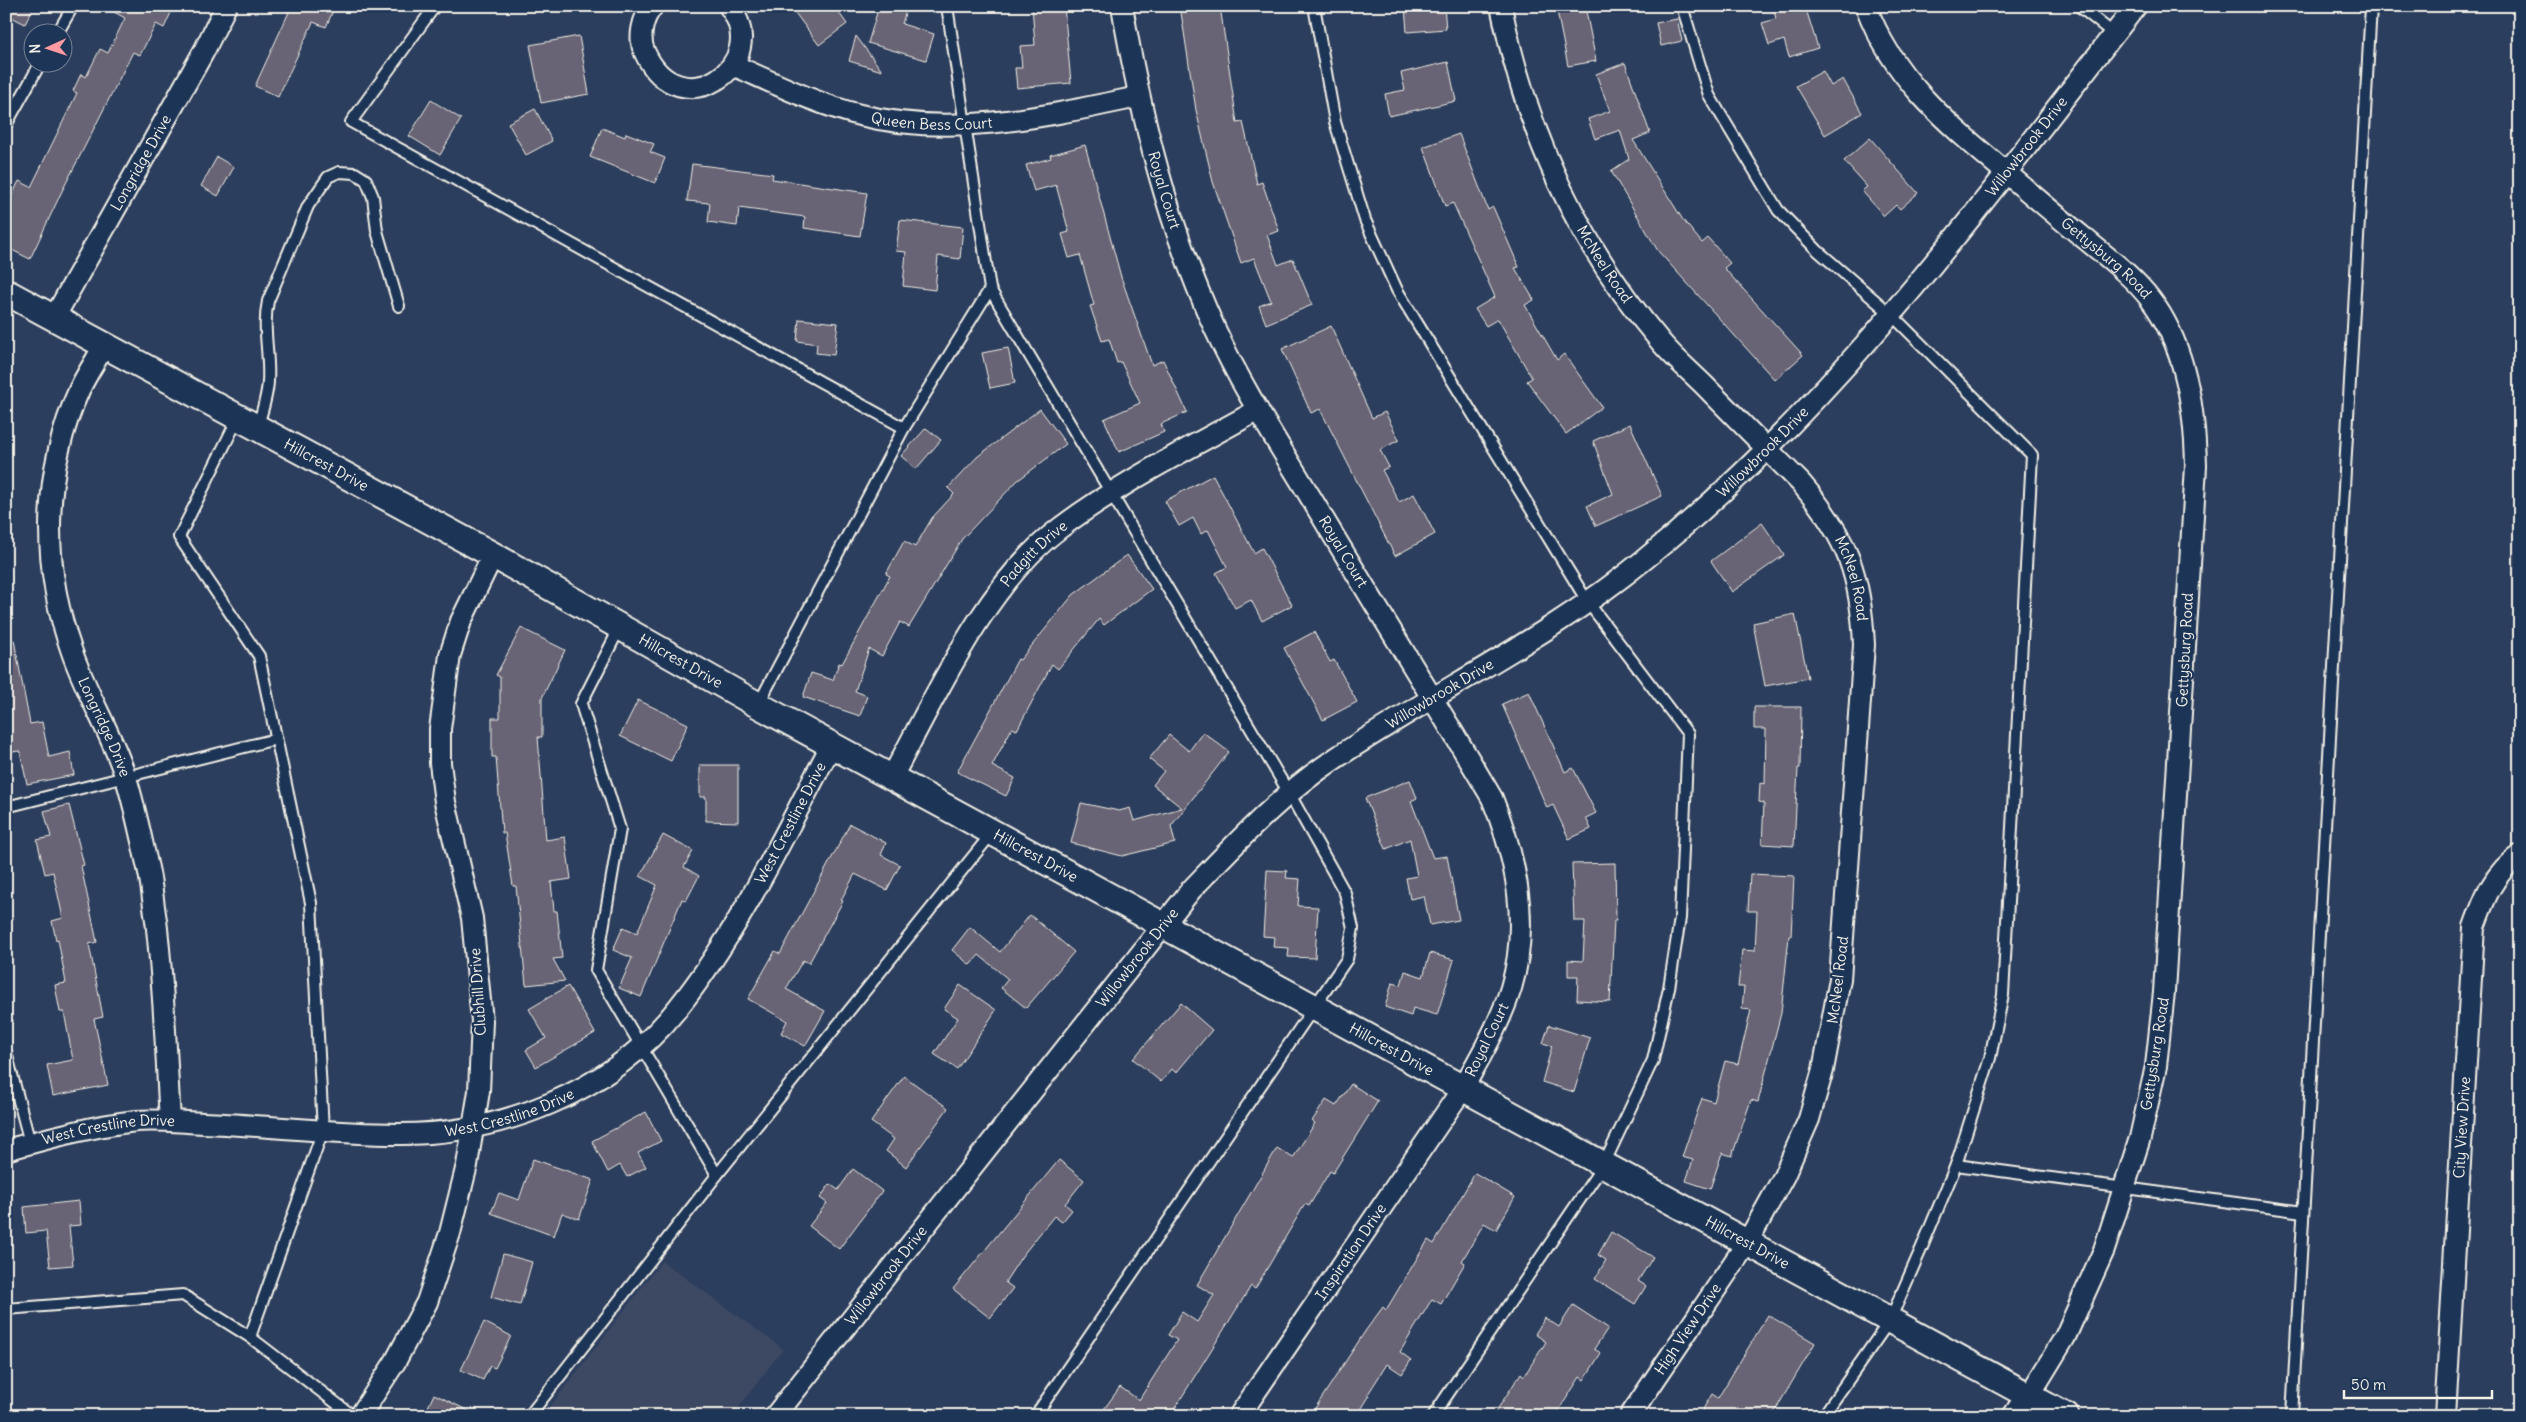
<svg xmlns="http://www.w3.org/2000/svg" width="2526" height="1422" font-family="Delius,sans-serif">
<rect width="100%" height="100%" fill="#2c3e5d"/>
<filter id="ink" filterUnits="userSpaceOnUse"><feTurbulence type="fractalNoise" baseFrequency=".02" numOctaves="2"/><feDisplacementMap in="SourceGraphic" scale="10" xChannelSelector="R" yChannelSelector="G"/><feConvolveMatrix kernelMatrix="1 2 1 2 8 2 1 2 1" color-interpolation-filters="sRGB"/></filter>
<g filter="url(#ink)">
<polygon fill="#3e4964" points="662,1261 783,1349 732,1416 543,1416"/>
<g fill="#686475" stroke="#f4f1e8">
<polygon points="6,6 34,6 25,24 6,14"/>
<polygon points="103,6 174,6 164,28 156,24 140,55 133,52 62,191 30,259 6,247 6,208 19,181 31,187 77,93 73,91 81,74 86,77 100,49 108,53 125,18"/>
<polygon points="277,6 335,6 326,27 313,22 278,97 255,86 289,12"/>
<polygon points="790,6 834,6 847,24 819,45"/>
<polygon points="879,6 907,6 902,24 934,34 926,60 868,43"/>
<polygon points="1032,6 1064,6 1071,83 1017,88 1015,68 1022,68 1020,46 1035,45"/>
<polygon points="1180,6 1220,6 1237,123 1243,122 1257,184 1262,182 1279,231 1267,235 1278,265 1293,259 1312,305 1266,324 1259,306 1271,301 1254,258 1241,263 1213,182 1196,110"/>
<polygon points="1405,6 1444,6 1446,29 1407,32"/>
<polygon points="1556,6 1585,6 1596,61 1568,66"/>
<polygon points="1773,6 1805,6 1818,48 1789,57 1784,40 1769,45 1762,23 1776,19"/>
<polygon points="1677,19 1682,41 1661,46 1656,23"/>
<polygon points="579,36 589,94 541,103 530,45"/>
<polygon points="856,36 882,71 849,61"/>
<polygon points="1448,62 1456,101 1389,116 1385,94 1405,90 1401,73"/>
<polygon points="1625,63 1650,133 1633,140 1683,220 1702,243 1708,238 1730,263 1724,268 1803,355 1775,380 1658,251 1611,171 1629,159 1620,130 1595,139 1588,119 1610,111 1596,74"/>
<polygon points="1823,71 1831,86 1843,79 1862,113 1825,135 1796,86"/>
<polygon points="431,100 461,119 440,155 409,136"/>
<polygon points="535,109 552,141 526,155 508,123"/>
<polygon points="602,128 625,137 626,133 654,144 650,152 665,158 655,183 590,157"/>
<polygon points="1459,134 1488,210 1493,207 1519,267 1515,268 1534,300 1525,305 1557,360 1564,354 1602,407 1566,434 1527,381 1532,378 1498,319 1486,326 1475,309 1495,297 1453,203 1445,206 1423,147"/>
<polygon points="1870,138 1918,193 1900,209 1896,205 1884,216 1862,191 1867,187 1844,161"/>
<polygon points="1085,145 1121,277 1152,365 1163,360 1187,412 1161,424 1164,432 1119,452 1104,419 1140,403 1121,362 1117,363 1109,339 1102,341 1090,306 1094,305 1080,255 1069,258 1062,234 1069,232 1056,185 1034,191 1026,165 1051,158 1050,155"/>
<polygon points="217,157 234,167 218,196 201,186"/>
<polygon points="692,164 773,174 772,179 867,193 860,236 804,228 805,217 739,208 737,226 708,222 710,203 687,201"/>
<polygon points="900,220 963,227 960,259 938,256 935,290 903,286 906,252 896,251"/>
<polygon points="799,319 838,323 834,355 816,353 817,344 797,341"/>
<polygon points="1331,326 1372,418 1385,412 1399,440 1380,450 1389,467 1382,470 1399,502 1414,494 1435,534 1395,556 1320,409 1311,413 1282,349"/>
<polygon points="1008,348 1015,383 990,388 982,353"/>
<polygon points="1040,409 1066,444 1017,481 962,539 909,627 900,622 882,656 869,649 855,691 867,696 860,716 803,697 811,673 833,680 839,663 842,664 890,576 886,574 904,541 915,547 932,518 954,494 948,488 977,457"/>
<polygon points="1630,424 1662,496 1596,526 1587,506 1613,494 1593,441"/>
<polygon points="926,428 941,440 916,469 901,456"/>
<polygon points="1213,475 1254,553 1262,548 1292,605 1262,621 1251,600 1235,608 1216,573 1227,567 1208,530 1201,534 1193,518 1179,526 1165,501"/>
<polygon points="1762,523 1784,555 1732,592 1711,561"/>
<polygon points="1127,555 1152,589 1104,625 1099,619 1058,669 1052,664 1017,730 1012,728 992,766 1015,778 1006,796 957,772 1018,659 1020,660 1073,595"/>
<polygon points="1795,614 1808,678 1765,686 1753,623"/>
<polygon points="521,628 565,650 542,698 542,737 538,737 546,840 565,837 571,879 551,882 554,911 557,911 562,958 553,959 565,981 526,985 516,886 513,886 505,833 502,833 496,757 492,757 492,718 500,718 500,677 496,675"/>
<polygon points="1314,632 1330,662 1334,660 1357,702 1323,720 1284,648"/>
<polygon points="14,640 30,724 42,722 49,757 70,752 74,775 27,784 20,751 10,752 6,732 6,641"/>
<polygon points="1529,692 1565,772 1573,768 1596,813 1586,818 1591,829 1569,839 1553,805 1547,808 1502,704"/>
<polygon points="638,700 688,724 671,761 620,736"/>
<polygon points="1754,707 1801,707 1800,768 1798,768 1794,846 1762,844 1764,803 1759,802 1760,783 1765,784 1766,729 1754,729"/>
<polygon points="1203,732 1229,752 1171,826 1175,843 1122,856 1071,843 1081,803 1119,811 1130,808 1134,821 1182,808 1153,785 1164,771 1149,759 1169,735 1189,751"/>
<polygon points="700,765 738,765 738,822 706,821 706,797 700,797"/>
<polygon points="1410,780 1417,798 1411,801 1433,858 1447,856 1459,920 1430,925 1424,896 1410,899 1406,878 1417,876 1410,839 1386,849 1365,798"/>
<polygon points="69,805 84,865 81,866 97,942 89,944 103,1017 94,1019 108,1085 53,1096 47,1065 73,1060 64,1012 60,1012 55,985 66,983 58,939 56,940 52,921 63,918 53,872 45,874 37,840 51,837 44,811"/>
<polygon points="850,824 886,843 881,855 900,865 887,890 855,874 841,900 843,901 809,963 803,960 786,989 825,1011 805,1046 781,1033 787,1021 748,999 775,951 780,954"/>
<polygon points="663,835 693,851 684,867 699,876 686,901 682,899 641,997 619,988 632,958 613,950 623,927 637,933 657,885 640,876"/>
<polygon points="1615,863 1616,920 1614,920 1610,1002 1577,1000 1578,976 1568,976 1568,960 1583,961 1585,921 1574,921 1572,864"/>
<polygon points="1267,870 1287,871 1286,878 1300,879 1298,906 1318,907 1315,958 1288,957 1289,948 1273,947 1274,937 1263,936"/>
<polygon points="1750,874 1794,876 1791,936 1789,936 1781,1013 1758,1102 1751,1100 1732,1156 1722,1153 1710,1189 1686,1181 1693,1160 1682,1157 1702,1098 1714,1102 1725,1061 1738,1064 1751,1010 1742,1009 1744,987 1738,987 1742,950 1755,951 1757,911 1748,911"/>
<polygon points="1030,915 1074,952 1026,1008 1001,988 1008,979 979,955 970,965 952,950 970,927 1000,952"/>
<polygon points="1430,953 1454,960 1437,1015 1413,1008 1411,1016 1385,1007 1392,983 1401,985 1405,971 1423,977"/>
<polygon points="960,985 996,1010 957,1069 934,1054 958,1018 944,1009"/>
<polygon points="568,986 595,1033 536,1067 526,1050 546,1038 529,1009"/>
<polygon points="1181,1003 1212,1030 1176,1073 1172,1069 1161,1082 1133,1059"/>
<polygon points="1549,1025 1590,1038 1574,1092 1542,1082 1552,1046 1543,1043"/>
<polygon points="904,1076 948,1108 906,1167 886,1151 894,1139 871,1122"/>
<polygon points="1351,1084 1378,1101 1333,1173 1330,1171 1309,1206 1305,1204 1255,1289 1251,1286 1170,1416 1099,1416 1120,1387 1139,1400 1177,1340 1168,1335 1182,1312 1197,1322 1214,1295 1197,1285 1277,1148 1293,1158 1315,1123 1312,1121 1326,1100 1336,1106"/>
<polygon points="646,1112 661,1141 638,1153 646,1167 627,1177 620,1165 608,1172 592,1141"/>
<polygon points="533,1159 593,1180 579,1219 562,1213 554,1236 491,1213 499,1193 519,1200"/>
<polygon points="1059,1160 1084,1180 1065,1204 1072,1210 1062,1222 1054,1216 1022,1256 1005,1282 1013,1288 990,1318 953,1289"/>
<polygon points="853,1169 882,1191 839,1249 809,1226 827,1203 820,1198 830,1184 838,1190"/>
<polygon points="1475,1173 1515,1197 1496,1230 1484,1223 1462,1261 1465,1263 1441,1304 1432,1299 1400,1352 1411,1360 1402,1374 1387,1364 1368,1394 1370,1395 1357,1416 1310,1416 1366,1330 1383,1307 1386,1310 1428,1240 1434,1244"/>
<polygon points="79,1201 81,1225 69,1226 73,1265 50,1267 46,1231 26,1233 24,1207"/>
<polygon points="1611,1232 1653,1257 1638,1281 1646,1286 1635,1304 1595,1279 1606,1260 1598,1255"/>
<polygon points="503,1254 532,1262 520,1305 491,1297"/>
<polygon points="1573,1305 1608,1328 1594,1349 1601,1353 1584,1380 1580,1377 1555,1416 1493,1416 1521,1373 1524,1376 1546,1342 1535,1334 1545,1318 1559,1327"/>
<polygon points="1768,1315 1815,1343 1772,1416 1699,1416 1712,1394 1718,1398"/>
<polygon points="484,1322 511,1336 495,1368 490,1366 483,1380 461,1370"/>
<polygon points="434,1394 479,1416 424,1416"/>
</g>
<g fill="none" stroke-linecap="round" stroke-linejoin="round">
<g stroke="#f4f1e8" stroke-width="14">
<g id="service">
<polyline points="435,6 351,122 904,428"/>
<polyline points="1314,6 1335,122 1365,220 1397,290 1587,601 1688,734 1680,918 1669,988 1653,1060 1604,1164 1433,1416"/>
<polyline points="1682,6 1709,95 1778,210 1817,250 1892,315 2032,455 2003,995 1990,1058 1956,1165 1922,1247 1890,1320 1823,1416"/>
<polyline points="2079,6 2114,34"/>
<polyline points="58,32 73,6"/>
<polyline points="6,125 41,62"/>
<polyline points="990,289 1289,793 1345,893 1353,928 1347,959 1035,1416"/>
<polyline points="238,418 179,537 259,656 311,903 323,1130 250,1337"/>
<path d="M257,428C262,412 267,398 268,382C270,355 262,328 268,301L308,206L328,177L339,172L355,173L366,180L373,197L377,231L399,306"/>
<polyline points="620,627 581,704 620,829 596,970 717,1175"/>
<polyline points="758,705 904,428 990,289 947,6"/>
<polyline points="6,807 276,739"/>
<polyline points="6,1052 30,1143"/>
<polyline points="1956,1165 2303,1212"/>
<polyline points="6,1309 183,1295 250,1337 353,1416"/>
<polyline points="529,1416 717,1175 992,833"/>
<polyline points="2292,1416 2371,6"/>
</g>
</g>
<g stroke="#f4f1e8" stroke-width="24">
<g id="minor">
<path d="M653,6C642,18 638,39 645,53C680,128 774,64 729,6"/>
<path id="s1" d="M1122,6C1141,117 1168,226 1215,329C1242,388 1278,443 1311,498C1371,599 1433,698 1492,798C1516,857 1530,925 1511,988C1500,1024 1481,1055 1463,1088L1239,1416"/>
<path id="s2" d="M1501,6C1526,131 1577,243 1660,341C1673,357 1690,371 1705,386C1737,419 1769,451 1801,483C1847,537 1861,575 1864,645L1840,979L1823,1070L1809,1119L1784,1176L1747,1243L1630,1416"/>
<path id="s3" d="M1866,6C1892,78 1947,123 2003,170C2030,193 2057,216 2084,238C2107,257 2133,276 2151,300C2186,346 2195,411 2196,466L2164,992L2156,1066L2140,1138L2104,1250L2065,1337L2029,1396"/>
<path id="s4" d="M733,65C774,83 816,104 860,115C953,138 1047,116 1138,97"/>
<path id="s5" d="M54,318L204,51L226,6"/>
<path id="s6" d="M104,346C96,360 87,374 80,388C42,472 41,566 72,652C87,695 112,734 126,778C135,807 141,838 148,868C152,885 153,903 156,920C164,987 166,1054 170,1121"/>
<path id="s7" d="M892,777C936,696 985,584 1060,528C1121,482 1192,447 1258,410"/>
<path id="s8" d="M6,1150C49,1138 92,1126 136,1121C158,1119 181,1122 203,1123C267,1125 332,1134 397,1134C501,1135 611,1092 677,1009C741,929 784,834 832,744"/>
<polyline points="360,1416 395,1362 427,1302 450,1233 467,1165 479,1091 482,1021 472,918 445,802 440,763 440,729 450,655 461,621 493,555"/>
<path id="s9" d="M775,1416L1191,890C1237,842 1281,794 1336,758C1438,690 1550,637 1645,559C1838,403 1984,200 2136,6"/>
<path id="s10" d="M2445,1416L2474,927C2484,899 2494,872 2520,855"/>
</g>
</g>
<g stroke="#f4f1e8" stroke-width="29">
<g id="tertiary">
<path id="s11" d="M6,292L493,555L758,705L2066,1416"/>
<polyline points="2016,1416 2029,1396"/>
</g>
</g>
<use href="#service" stroke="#1d3557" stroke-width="10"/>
<use href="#minor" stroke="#1d3557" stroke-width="20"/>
<use href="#tertiary" stroke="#1d3557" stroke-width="25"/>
</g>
</g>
<g text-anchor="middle" stroke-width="4.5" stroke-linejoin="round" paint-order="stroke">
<g font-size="15" fill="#f4f1e8" stroke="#1d3557">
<text dy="5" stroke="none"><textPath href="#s4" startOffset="209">Queen Bess Court</textPath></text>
<text dy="5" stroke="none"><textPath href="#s9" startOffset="1798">Willowbrook Drive</textPath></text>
<text dy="5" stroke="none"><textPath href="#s5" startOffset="178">Longridge Drive</textPath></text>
<text dy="5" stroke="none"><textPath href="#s1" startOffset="189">Royal Court</textPath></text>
<text dy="5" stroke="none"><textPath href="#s3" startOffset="352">Gettysburg Road</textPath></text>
<text dy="5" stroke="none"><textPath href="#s2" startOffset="280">McNeel Road</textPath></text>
<text dy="5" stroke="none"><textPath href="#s9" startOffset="1394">Willowbrook Drive</textPath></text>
<text dy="5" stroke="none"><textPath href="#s11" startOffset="364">Hillcrest Drive</textPath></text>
<text dy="5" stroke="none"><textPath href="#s1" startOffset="594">Royal Court</textPath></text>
<text dy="5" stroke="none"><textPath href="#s7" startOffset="266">Padgitt Drive</textPath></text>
<text dy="5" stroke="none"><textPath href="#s2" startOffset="685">McNeel Road</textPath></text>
<text transform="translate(2185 650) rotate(-87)" y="5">Gettysburg Road</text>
<text dy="5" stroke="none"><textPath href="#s11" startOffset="769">Hillcrest Drive</textPath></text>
<text dy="5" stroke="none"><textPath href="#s9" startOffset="989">Willowbrook Drive</textPath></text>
<text dy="5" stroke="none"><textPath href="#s6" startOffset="401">Longridge Drive</textPath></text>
<text dy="5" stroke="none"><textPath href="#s8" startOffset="930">West Crestline Drive</textPath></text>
<text dy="5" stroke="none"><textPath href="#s11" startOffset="1174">Hillcrest Drive</textPath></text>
<text dy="5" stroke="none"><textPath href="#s9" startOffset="584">Willowbrook Drive</textPath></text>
<text transform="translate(1838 980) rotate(-83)" y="5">McNeel Road</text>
<text transform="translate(478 992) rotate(-94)" y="5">Clubhill Drive</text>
<text transform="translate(1487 1040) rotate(-64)" y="5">Royal Court</text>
<text dy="5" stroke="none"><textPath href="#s11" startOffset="1579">Hillcrest Drive</textPath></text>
<text transform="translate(2155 1054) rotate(-81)" y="5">Gettysburg Road</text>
<text dy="5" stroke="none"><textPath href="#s8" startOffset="510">West Crestline Drive</textPath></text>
<text dy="5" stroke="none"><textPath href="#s10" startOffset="289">City View Drive</textPath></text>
<text dy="5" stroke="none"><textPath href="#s8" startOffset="105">West Crestline Drive</textPath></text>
<text dy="5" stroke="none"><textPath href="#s11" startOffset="1984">Hillcrest Drive</textPath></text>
<text transform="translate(1351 1252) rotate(-56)" y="5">Inspiration Drive</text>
<text dy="5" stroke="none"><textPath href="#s9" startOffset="179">Willowbrook Drive</textPath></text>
<text transform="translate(1688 1329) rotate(-56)" y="5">High View Drive</text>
</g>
</g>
<rect width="2526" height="1422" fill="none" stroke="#1d3557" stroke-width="25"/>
<rect x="12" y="12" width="2501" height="1397" fill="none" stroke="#f4f1e8" stroke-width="2" filter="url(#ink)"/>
<g transform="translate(48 48) rotate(267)"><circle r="24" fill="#1d3557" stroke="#738091"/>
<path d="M0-4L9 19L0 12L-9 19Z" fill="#ff9aa2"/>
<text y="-8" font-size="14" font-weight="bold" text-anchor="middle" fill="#f4f1e8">N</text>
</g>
<path d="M2344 1390v8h148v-8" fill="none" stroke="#f4f1e8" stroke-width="2.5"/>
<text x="2351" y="1390" font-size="15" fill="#f4f1e8" stroke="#1d3557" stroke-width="4" paint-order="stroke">50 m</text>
</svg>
